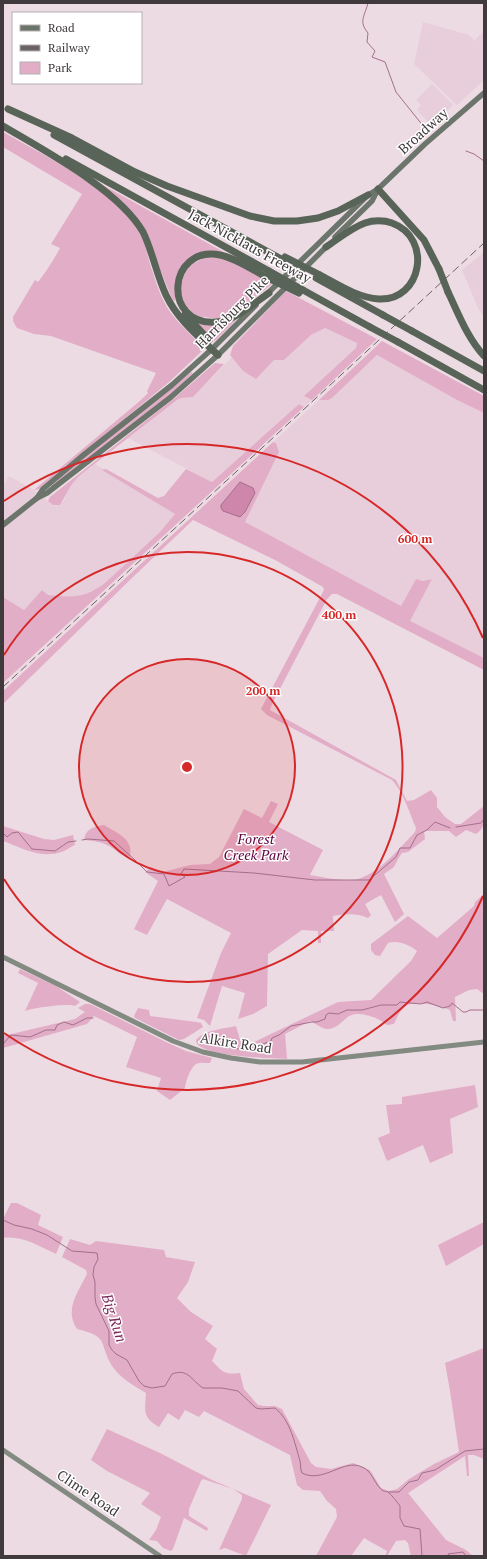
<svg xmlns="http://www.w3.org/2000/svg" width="487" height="1559" font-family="'PT Serif',serif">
<rect width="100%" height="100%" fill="#eddbe3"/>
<g fill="#e8ceda">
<polygon points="423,22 469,35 474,41 484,31 484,80 457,105 414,64"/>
<polygon points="432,84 453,105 432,126 417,110 421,105 416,100"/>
<polygon points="484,252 484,317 478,308 462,270"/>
<polygon points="325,328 357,343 356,348 305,396 312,400 304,407 299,404 212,482 128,438 177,400 181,398 193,397 232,357 243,371 256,379 274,360 284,360 311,335"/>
<polygon points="377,355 457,400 484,413 484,658 409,621 432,579 423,581 416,579 401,606 244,522 279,452 275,443 273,442 319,400 328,400 332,398"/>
<polygon points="95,464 175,514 160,532 105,583 96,589 79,597 48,595 42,590 24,610 3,597 3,485 9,476 34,490 53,505 56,506 63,502 72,484 79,476"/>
</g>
<g fill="#e2adc7">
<path d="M3,132C45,156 115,190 139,232C146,243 148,260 153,273C157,286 162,300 170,312C180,325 192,336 203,347L202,351L169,382L40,489L34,490L141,400L148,393L147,391L156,373L51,336L34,334L17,328L13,321V317L35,280L38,282C47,271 54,259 60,248L51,244L82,194L3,147Z"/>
<path d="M101,184L229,255L205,254C186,268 170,273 176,300L173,301L146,235Z"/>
<path d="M206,257C230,256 252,273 272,284L246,305L232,315L220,319L196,316L185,306L180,289L185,272L189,267L194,263Z"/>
<polygon points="286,291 377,339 312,400 304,396 356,348 357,343 325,328 311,335 284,360 274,360 256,379 243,371 230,355 233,346"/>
<polygon points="236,318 237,319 216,340 214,341 195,322"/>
<polygon points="382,341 484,396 484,413 457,400 377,355 332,398 328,400 319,400"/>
<polygon points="215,363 224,364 193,397 181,398 177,400 79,476 72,484 60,505 53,505 48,501 50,497 177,396"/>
<polygon points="191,372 193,373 176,390 52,487 51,486 85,456"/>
<path d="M299,404L304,407L3,683V597L24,610L42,590L48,595C73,597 83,599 105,583L160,532L175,514L102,470L106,469L158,498L164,496L186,469L212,482Z"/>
<path d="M273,442L276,443L279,452L245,522L401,606L416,579L423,581L432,579L410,621L484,658V670L337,594H332L327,599L272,704L270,710L396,780L407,801L414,800L431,790L437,798V807L445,817L455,824H461L484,806C484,818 487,826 476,834L466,830L456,837L449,831H424L425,839L408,852L402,853L398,859L394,867L384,874L404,914L395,922L381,895L365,904L371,915L368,918C357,913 345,914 333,916L334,931H321V943H318V931L302,930L268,954L267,1006L253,1014L238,1019L245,993L222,986L210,1026L204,1020L197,1018L221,953L231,933L167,899L147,935L134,929L158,881L145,872L151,867L163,872L190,865L210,864L219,857L244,809L262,818L271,801L278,804L269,822L323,850L310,875C323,877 339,881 353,880C376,877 400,848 415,832L416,828C409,812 404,793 392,780L267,715L261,709L324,590L323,587L277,561L193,520L133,577L3,704V691Z"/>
<path d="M104,825C117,833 134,839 130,857C121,858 115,848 107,845C99,841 93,841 84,840C86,828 94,827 104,825Z"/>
<path d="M3,826L44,839L54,840L73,835L75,845C70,847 66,851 61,852C42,859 21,848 3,841Z"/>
<path d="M484,894V902L483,903L484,904V994L477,989L469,990L455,997L456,1021H453L450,1010C439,1006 414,999 404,1007C400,1011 396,1019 394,1024L387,1025C379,1018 360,1010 349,1016C342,1021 337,1029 327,1029C322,1029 315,1023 310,1021L285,1034L287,1059C268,1058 210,1057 197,1044L196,1040C204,1030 223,1029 236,1026L241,1043H252L338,1002L371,1000L411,961L417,951C408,944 398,940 388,943L380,956L375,955L371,950V944L408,916L437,938L474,906L475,902Z"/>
<path d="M20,969L56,986L80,1002L75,1006C68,1003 33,1008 25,1011L38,983L18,973Z"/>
<path d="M85,1004H90L168,1043L186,1051L212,1058L210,1063C206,1063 200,1062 196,1064C190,1068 186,1081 185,1088L170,1100L157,1091L161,1078L126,1067L137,1037L94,1016L87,1024L3,1048V1036L75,1019L85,1012L78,1008Z"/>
<polygon points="138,1008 149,1010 150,1016 196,1022 201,1023 203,1027 184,1039 179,1040 135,1018 134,1016"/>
<polygon points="475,1085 478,1107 450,1119 453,1153 430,1163 423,1145 387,1161 378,1138 390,1133 386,1105 402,1104 402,1097"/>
<path d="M11,1203H17L41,1215L38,1225L63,1237L56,1254C39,1246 21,1235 3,1238V1219Z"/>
<polygon points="484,1222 484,1244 446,1266 438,1245"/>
<path d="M70,1239L90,1245L96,1241L164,1250L166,1257L195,1262L188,1282L177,1298L191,1312L213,1326L205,1339L217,1349L212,1361C223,1372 224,1375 240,1373L244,1389L258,1405L264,1406H275L282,1409L311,1463L316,1467L331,1469L353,1463L370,1470L381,1488L389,1491L397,1489L409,1479L434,1464L459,1452L450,1391L445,1363L484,1348V1459L474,1455H468L469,1476H467L465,1456L408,1493L446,1540L466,1550L473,1556H411L408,1543L405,1540L396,1541L387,1556H385L387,1551L364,1538L351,1556H316L337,1517L336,1509L327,1501L320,1491L303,1490L297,1485L290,1455L204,1411L199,1417L185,1410L179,1420L168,1413L159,1427C142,1417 145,1411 146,1393C134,1386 120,1378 112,1366C98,1342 110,1337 77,1329C64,1310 78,1292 87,1274L86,1270L62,1257Z"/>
<polygon points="107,1429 160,1453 212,1480 271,1505 246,1556 225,1548 219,1550 242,1499 242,1495 233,1489 203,1479 201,1481 189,1509 189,1516 208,1528 207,1531 184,1518 173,1549 171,1551 163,1548 157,1541 149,1540 156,1530 161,1517 141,1504 150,1493 107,1471 91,1460"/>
</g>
<polygon fill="#ce86ab" stroke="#a46f8a" points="240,482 253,488 255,493 245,512 240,517 223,511 221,508 221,505"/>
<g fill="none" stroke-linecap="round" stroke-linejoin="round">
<g stroke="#a46f8a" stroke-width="1">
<path d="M368,3C365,16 358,21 368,33L367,42L375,51L372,57L385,62L396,92L424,127"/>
<polyline points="466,151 474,154 484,161"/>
<polyline points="456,827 481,823 484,819"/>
<polyline points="3,828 3,832"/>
<polyline points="3,833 7,837 12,833 18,832 32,849 55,851 68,842 76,841"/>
<polyline points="82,840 88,839 114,841 136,861"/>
<polyline points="140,865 147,872 164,874 169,886 185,877 181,874 184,869 254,873 315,880 369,880 396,857 400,848 410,848 417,835 427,830 435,822 450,828"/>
<path d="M207,1040C212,1041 216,1040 219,1045C227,1042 233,1049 240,1049C250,1050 262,1044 271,1041L272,1038L279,1035L291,1026L312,1022H317L325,1019L326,1015L329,1013L338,1014L347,1010H362L381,1005H397L400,1002L421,1004L427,1002L443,1008L450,1006L452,1003L463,1012H466L470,1010H484"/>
<polyline points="3,1044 11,1035 30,1037 46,1030 55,1030 57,1025 64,1022 73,1025 87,1018 93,1018"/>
<path d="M3,1220L14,1225L32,1229L47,1235L72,1251L97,1253L98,1259L94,1267L93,1275L95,1282V1297L96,1304L109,1331V1345L112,1350L116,1354L127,1360L139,1381L144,1386L152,1388L165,1386L172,1374C188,1368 191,1380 203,1388H222L238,1391L256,1408L261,1409L275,1408C290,1419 295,1444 300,1461C301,1465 300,1469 302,1473C323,1484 344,1458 362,1467C372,1471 373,1481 380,1488C382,1491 384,1491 388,1492C392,1495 397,1502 400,1506V1518L404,1526L420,1529L422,1556"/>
<polyline points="389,1492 399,1492 409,1482 418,1480 422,1473 435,1470 465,1451 484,1449"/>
<polyline points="449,1556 448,1554 463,1552 466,1556"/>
</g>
<g stroke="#828a81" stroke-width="5">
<polyline points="3,957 173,1041 203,1052 231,1058 260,1062 302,1062 484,1042"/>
<polyline points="3,1450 160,1556"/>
</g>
<g stroke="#6c756b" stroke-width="5.5">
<polyline points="335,237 372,201 378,189"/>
<polyline points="266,295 368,195 378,189 425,144 484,93"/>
<polyline points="37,498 43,489 81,457 172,385 212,349 256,305"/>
<polyline points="3,525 37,498 47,493 171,397 218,355 328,245"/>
</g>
<g stroke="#596458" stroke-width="7">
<polyline points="8,109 72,138 135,172 167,186 250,216 274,221 297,221 318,218 338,211 368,195"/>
<path d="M3,126C45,151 119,190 143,232C152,250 157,276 166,295C177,319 199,337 218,355"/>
<polyline points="54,135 283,260"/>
<polyline points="66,159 269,271"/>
<polyline points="378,189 424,240 439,269"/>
<path d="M320,275C337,284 358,298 379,299C422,301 433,238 392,223C384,220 373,220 365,223C351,228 338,239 326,247"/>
<path d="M264,276C250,268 235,258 220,255C167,245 162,326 216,322C235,321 254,303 269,293"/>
<polyline points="316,278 383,315"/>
<polyline points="303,290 370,327"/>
<path d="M448,292C459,315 467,337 484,356"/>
<polyline points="185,314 209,340"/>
<polyline points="412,331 484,371"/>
<polyline points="398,342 484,390"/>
</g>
<polyline stroke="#6b6266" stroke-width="1" stroke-dasharray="8 4" stroke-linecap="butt" points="3,687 484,243"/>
<g stroke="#596458" stroke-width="7">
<polyline points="285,257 320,275"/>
<polyline points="439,269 448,292"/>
<polyline points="269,271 303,290"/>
<polyline points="264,276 299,293"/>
<polyline points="383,315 412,331"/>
<polyline points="370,327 398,342"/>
</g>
</g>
<circle cx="187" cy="767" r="108" fill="#d62828" fill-opacity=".12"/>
<g fill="none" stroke="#d62828" stroke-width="2">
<circle cx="187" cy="767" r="108"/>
<path d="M4 655A215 215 0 1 1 4 879"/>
<path d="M483 896A323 323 0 0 1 4 1033M4 501A323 323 0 0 1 483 638"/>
</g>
<g text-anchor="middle" stroke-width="3" stroke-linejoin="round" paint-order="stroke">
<g font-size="14" fill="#413a3d" stroke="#fff">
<text transform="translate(423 131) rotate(-42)" y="5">Broadway</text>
<text transform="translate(250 246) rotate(29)" y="5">Jack Nicklaus Freeway</text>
<text transform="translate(232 312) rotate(-45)" y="5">Harrisburg Pike</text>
<text transform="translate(236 1043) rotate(9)" y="5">Alkire Road</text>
<text transform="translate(88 1493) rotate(34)" y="5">Clime Road</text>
</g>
<g font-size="14" font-style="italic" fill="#5c023e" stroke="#fff">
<text x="256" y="844">Forest<tspan x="256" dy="16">Creek Park</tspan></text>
</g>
<g font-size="15" font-style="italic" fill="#7e295b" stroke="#fff">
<text transform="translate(114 1318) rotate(72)" y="5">Big Run</text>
</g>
</g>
<circle cx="187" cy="767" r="6" fill="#d62828" stroke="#fff" stroke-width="2"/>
<g font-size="12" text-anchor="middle" font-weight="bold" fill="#d62828" stroke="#fff" stroke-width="3" stroke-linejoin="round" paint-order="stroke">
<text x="415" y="543">600 m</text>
<text x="339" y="619">400 m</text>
<text x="263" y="695">200 m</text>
</g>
<rect width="487" height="1559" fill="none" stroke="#413a3d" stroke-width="8"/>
<rect x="12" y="12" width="130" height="72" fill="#ffffff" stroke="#b3b0b1"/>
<rect x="20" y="25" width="20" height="6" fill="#6c756b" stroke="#b3b0b1"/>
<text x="48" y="32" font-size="12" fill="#413a3d">Road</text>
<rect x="20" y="45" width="20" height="6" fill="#6b6266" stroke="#b3b0b1"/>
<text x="48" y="52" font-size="12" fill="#413a3d">Railway</text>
<rect x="20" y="62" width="20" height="12" fill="#e2adc7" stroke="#b3b0b1"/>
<text x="48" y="72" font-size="12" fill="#413a3d">Park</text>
</svg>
